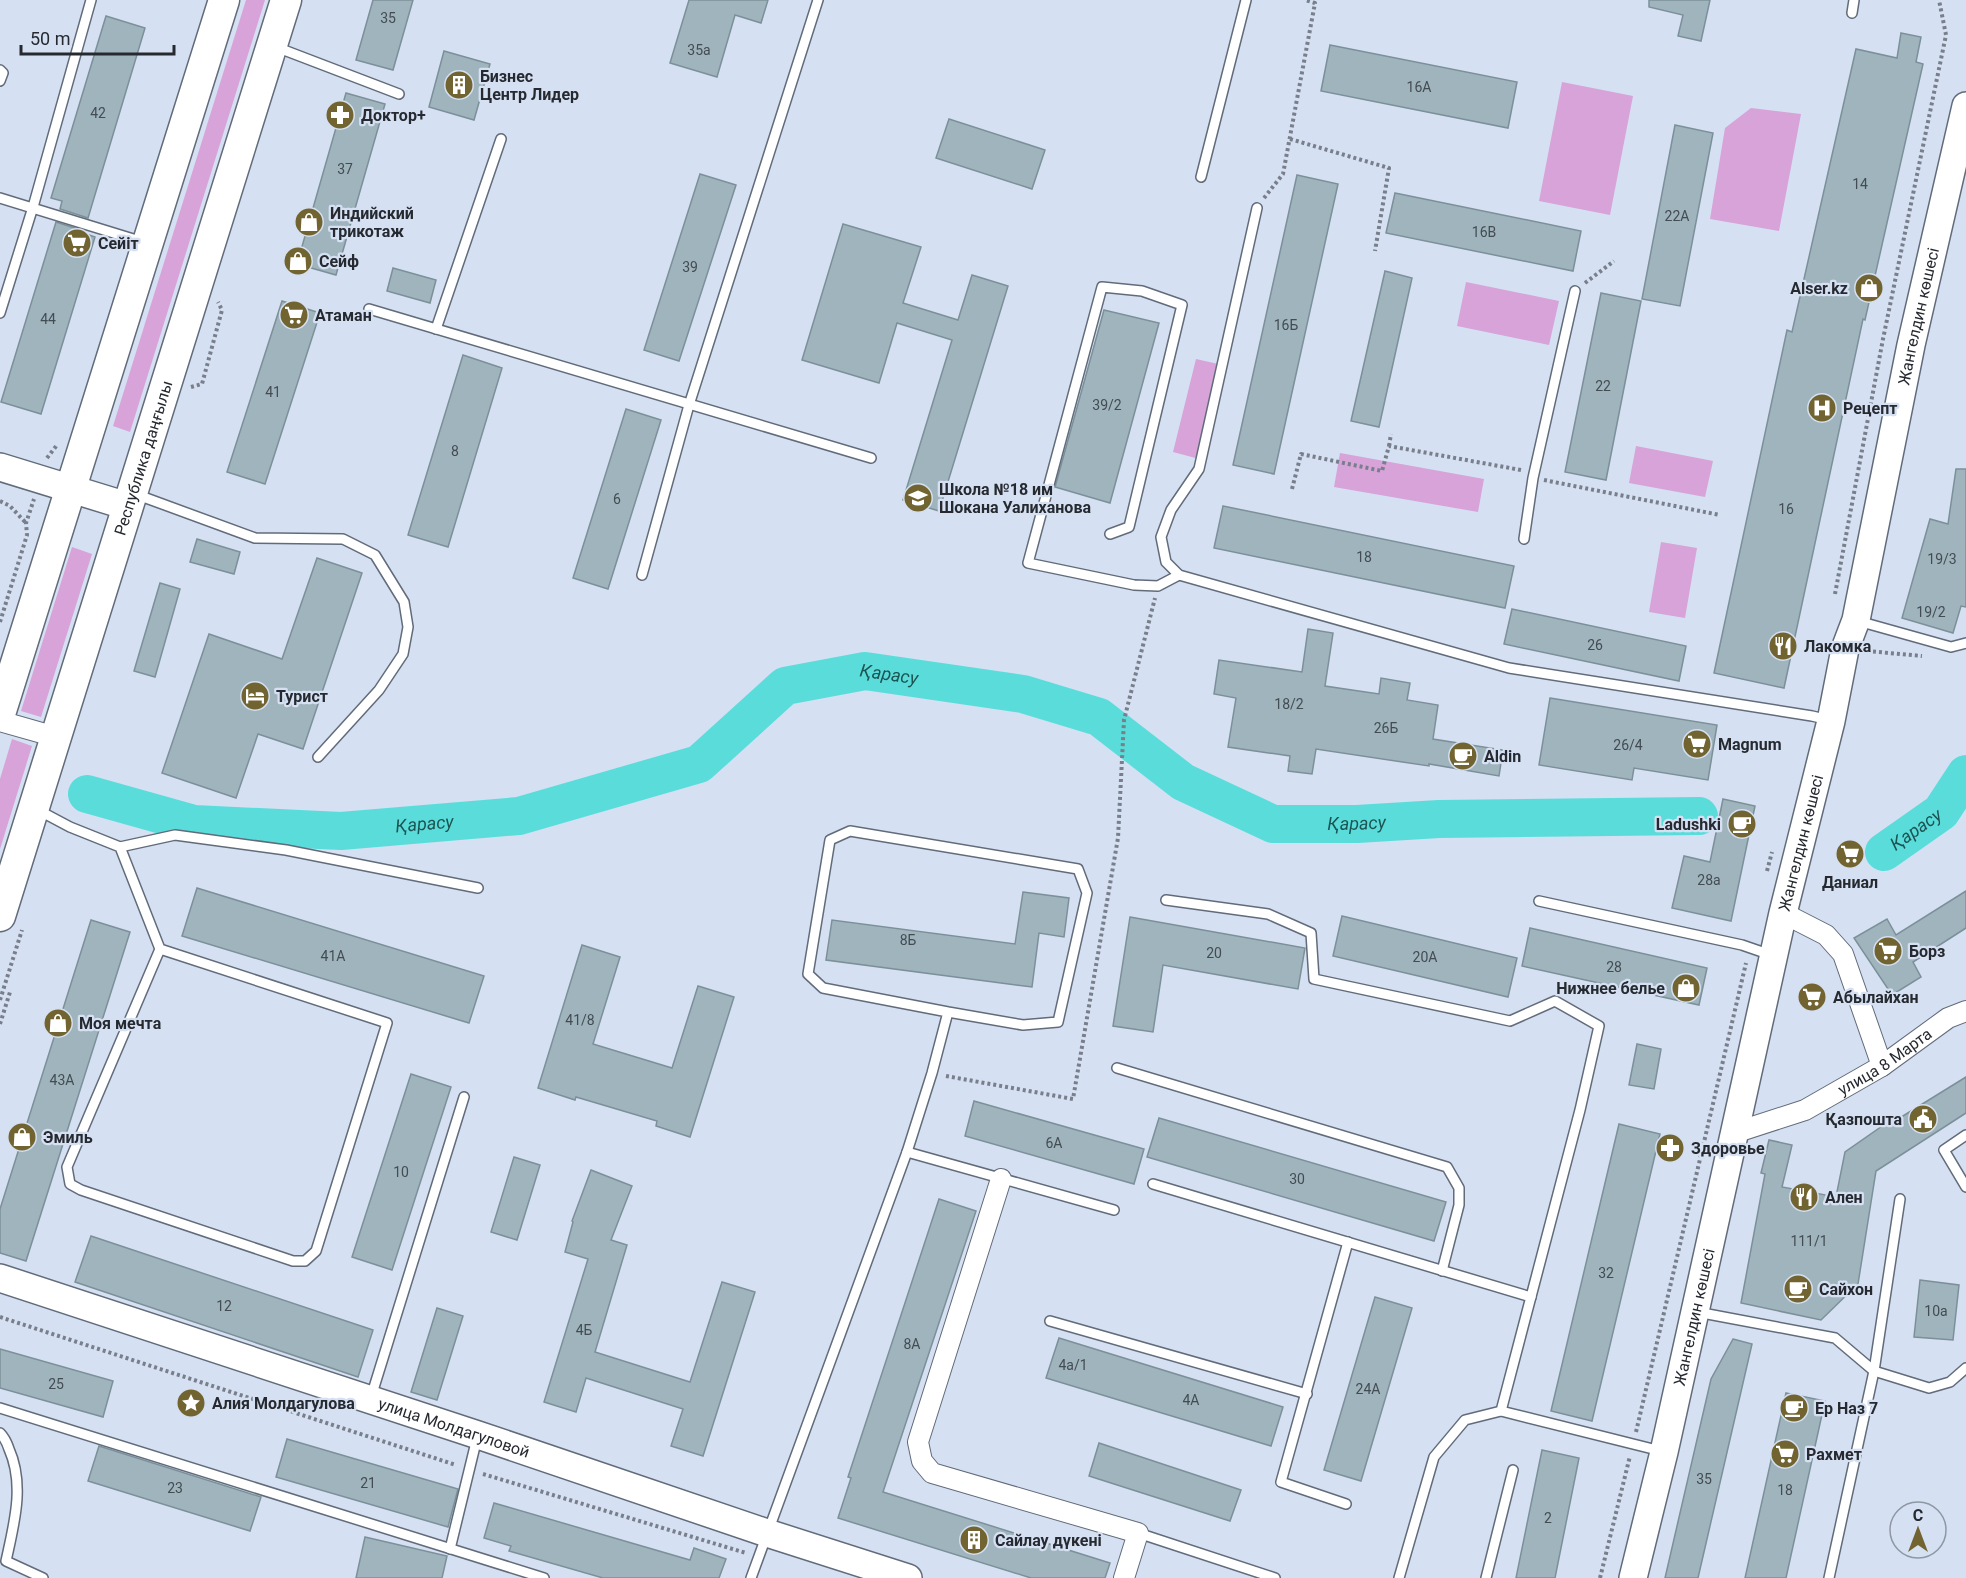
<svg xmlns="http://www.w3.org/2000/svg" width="1966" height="1578" font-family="Roboto,sans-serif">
<rect width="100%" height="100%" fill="#d5e0f2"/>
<g fill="#d7a3d9">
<polygon points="246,0 265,0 130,432 113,426"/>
<polygon points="1562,82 1633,96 1610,215 1539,201"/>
<polygon points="1751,108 1801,114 1779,231 1710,219 1725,128"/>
<polygon points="1466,282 1559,301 1549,345 1457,326"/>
<polygon points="1196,359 1227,366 1203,460 1173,452"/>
<polygon points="1636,446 1713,461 1705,497 1629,483"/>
<polygon points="1340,453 1484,479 1478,512 1334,487"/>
<polygon points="1661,542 1697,548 1685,618 1649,612"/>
<polygon points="72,547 92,554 41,717 21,711"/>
<polygon points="12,739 32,746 0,849 0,779"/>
</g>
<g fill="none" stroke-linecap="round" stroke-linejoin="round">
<g stroke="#5addda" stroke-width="38">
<path id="s1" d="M87,794L194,824L341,831L519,816L699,764L785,686L865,671L1023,694L1099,717L1183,782L1273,824H1357L1439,819L1699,816"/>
<path id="s2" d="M1884,852L1941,812L1966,774"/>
</g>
</g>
<g fill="#9fb4bd" stroke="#7c9099" stroke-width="1.5">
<polygon points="373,0 413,0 393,70 356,60"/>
<polygon points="689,0 768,0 761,23 735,15 717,77 670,63"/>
<polygon points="1649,0 1710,0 1701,41 1678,36 1683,15 1649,7"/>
<polygon points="106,16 145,28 88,218 60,209 62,201 51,198"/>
<polygon points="1901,33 1921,37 1916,62 1923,64 1865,320 1863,319 1784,688 1714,673 1787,330 1792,332 1856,49 1897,58"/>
<polygon points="1330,45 1517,82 1508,128 1321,91"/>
<polygon points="444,51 490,64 474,120 429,107"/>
<polygon points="346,93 385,104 336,275 297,264"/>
<polygon points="949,119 1045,150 1032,189 936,158"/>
<polygon points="1675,125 1713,133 1680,306 1642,299"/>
<polygon points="700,174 736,185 679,361 644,350"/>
<polygon points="1297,175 1338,184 1274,474 1233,465"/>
<polygon points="1395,193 1581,231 1573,271 1386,233"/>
<polygon points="56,222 84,231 83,233 95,237 41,414 1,402"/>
<polygon points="843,224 921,247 903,303 958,320 972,275 1008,286 939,511 903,500 952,340 897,323 879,383 802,360"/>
<polygon points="393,268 436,280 430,303 387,291"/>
<polygon points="1385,271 1412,278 1379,427 1351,421"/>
<polygon points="1601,293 1641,301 1606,480 1565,472"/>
<polygon points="282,301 320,313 265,484 227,472"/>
<polygon points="1104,310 1159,323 1110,503 1055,487"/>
<polygon points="463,355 502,368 448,547 408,535"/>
<polygon points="626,409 661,420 608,589 573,578"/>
<polygon points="1956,469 1966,469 1966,607 1961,606 1953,633 1902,618 1930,519 1948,524"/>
<polygon points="1223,506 1514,566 1505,608 1214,548"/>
<polygon points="197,539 240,552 234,574 190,562"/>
<polygon points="317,558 362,573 303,749 258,734 236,798 162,773 209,634 282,659"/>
<polygon points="160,583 180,589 155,677 134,671"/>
<polygon points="1512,609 1686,646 1679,681 1504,644"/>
<polygon points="1308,629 1333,633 1325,686 1379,694 1381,678 1410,683 1407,700 1438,705 1433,739 1503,750 1499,776 1429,764 1429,766 1316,749 1312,774 1288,771 1290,756 1228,747 1236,698 1214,694 1219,660 1302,672"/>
<polygon points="1550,698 1717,725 1708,780 1634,768 1632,780 1539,765"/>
<polygon points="1723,799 1755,806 1731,921 1672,908 1684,856 1710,862"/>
<polygon points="197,888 484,976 469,1023 182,936"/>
<polygon points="1966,891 1966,928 1913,962 1921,977 1892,995 1854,938 1887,919 1896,935"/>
<polygon points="1023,892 1069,898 1064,937 1039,933 1032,987 826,960 832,920 1015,944"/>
<polygon points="1342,916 1517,958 1508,997 1333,956"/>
<polygon points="1130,917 1305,948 1298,989 1163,965 1153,1032 1113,1026"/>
<polygon points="91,920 130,932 26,1261 0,1253 0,1209"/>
<polygon points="1530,928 1707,968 1699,1005 1522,966"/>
<polygon points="582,945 620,957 593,1044 672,1068 698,986 734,997 690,1137 656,1126 657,1121 576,1097 575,1100 538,1088"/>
<polygon points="1637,1044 1661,1049 1654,1089 1629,1085"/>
<polygon points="411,1074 451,1087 392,1270 352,1257"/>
<polygon points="1966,1077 1966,1113 1876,1171 1858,1284 1821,1320 1741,1303 1765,1174 1761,1173 1769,1140 1792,1145 1782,1187 1836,1197 1845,1152 1888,1122 1890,1124"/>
<polygon points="974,1101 1144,1149 1134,1184 965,1136"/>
<polygon points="1159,1118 1446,1202 1434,1241 1147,1157"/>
<polygon points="1619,1124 1660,1134 1592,1421 1551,1411"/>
<polygon points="514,1157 540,1165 517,1240 491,1232"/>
<polygon points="591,1170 632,1186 611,1240 627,1245 595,1352 690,1382 722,1282 755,1292 703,1456 671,1446 683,1409 586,1378 576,1412 544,1402 588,1259 565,1252 573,1222 572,1221"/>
<polygon points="939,1199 976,1211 883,1492 1110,1563 1105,1578 1031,1578 838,1518 851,1478 848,1477"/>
<polygon points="91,1236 373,1330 358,1377 75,1282"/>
<polygon points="1920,1280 1959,1285 1953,1340 1914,1337"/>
<polygon points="1375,1297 1412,1308 1361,1481 1324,1470"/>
<polygon points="437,1308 463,1316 437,1400 411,1392"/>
<polygon points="1059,1338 1283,1407 1271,1446 1046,1378"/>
<polygon points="1733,1339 1752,1344 1698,1578 1665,1578 1711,1379"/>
<polygon points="0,1349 113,1381 103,1417 0,1388"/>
<polygon points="1786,1393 1825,1401 1786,1578 1745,1578"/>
<polygon points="287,1439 458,1489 448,1527 276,1477"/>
<polygon points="1099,1443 1241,1490 1230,1521 1089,1476"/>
<polygon points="99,1446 261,1497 250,1531 88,1481"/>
<polygon points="1542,1450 1579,1458 1555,1578 1516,1578"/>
<polygon points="494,1503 690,1560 694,1548 726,1559 719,1578 603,1578 509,1551 511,1546 484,1538"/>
<polygon points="365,1537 447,1556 442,1578 356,1578"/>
</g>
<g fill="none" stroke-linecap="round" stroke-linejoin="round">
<g stroke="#616b7a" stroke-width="12">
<g id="lane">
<polyline points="1852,13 1854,0"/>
<polyline points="276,47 399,94"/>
<polyline points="0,70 3,73 0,81"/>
<polyline points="1201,177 1246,0"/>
<polyline points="0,198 143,242"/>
<polyline points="1257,208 1199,469 1171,510 1161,537 1166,562 1179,575 1509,668 1812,716 1829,720"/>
<polyline points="369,309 871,458"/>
<polyline points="0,313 33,207 91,0"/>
<polyline points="436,329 501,139"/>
<polyline points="135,494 255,538 343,539 375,555 404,602 408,627 403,654 379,690 318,757"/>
<polyline points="1110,534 1129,527 1182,305 1142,291 1102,287 1028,563 1134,585 1158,586 1179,575"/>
<polyline points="1524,539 1533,478 1575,291"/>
<polyline points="642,575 689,405 818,0"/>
<polyline points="1858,621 1951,647 1966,643"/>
<polyline points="38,810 70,827 120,847 160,949 387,1023 316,1251 305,1261 293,1261 81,1190 70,1184 67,1167 160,949"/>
<polyline points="120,847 175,835 286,850 478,888"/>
<polyline points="1166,900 1268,914 1311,933 1314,979 1510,1021 1555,1001 1599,1026 1580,1110 1501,1411 1465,1420 1434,1457 1399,1578"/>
<polyline points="1539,901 1742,945 1771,955"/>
<polyline points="1117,1068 1447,1167 1459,1188 1459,1205 1442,1271"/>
<polyline points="1966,1135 1944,1150 1966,1187"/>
<polyline points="907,1152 932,1073 948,1012 823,988 808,974 830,840 850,831 1078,869 1087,893 1058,1022 1023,1025 948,1012"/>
<polyline points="1153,1184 1531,1297"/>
<polyline points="1697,1312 1835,1338 1874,1371 1929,1388 1950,1382 1966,1368"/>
<polyline points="1050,1321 1307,1394"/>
<polyline points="371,1397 464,1097"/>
<polyline points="0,1408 544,1578"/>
<polyline points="1501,1411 1661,1451"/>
<path d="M0,1433C5,1438 7,1443 9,1449C25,1485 14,1524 6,1561L43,1578"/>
<polyline points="1346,1504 1281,1482 1348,1242"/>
<polyline points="1138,1533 1275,1578"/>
<polyline points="450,1549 477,1438"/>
<polyline points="751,1578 907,1152 1114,1210"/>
<polyline points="1486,1578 1513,1470"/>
<polyline points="1829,1578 1874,1371 1900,1199"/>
</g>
</g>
<g stroke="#616b7a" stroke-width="22">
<g id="street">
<polyline points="0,721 56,737"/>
<polyline points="1783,913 1826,935 1843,954 1882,1066"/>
<path id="s3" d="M1734,1133L1805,1110L1882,1066L1948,1018L1966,1011"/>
<polyline points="1001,1179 918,1442 922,1461 932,1473 1138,1533 1124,1578"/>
</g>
</g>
<g stroke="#616b7a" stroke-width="30">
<g id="secondary">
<polyline points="0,467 127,506"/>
<path id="s4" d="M0,1278L478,1435L767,1533L908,1578"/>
<path id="s5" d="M1633,1578L1664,1452L1783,913L1831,721L1845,649L1856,620L1911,345L1966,106"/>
</g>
</g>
<g stroke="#616b7a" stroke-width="33">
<g id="primary">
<polyline points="0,714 224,0"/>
<path id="s6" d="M0,916L286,0"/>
</g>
</g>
<g stroke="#787f8b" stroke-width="4" stroke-dasharray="3 3" stroke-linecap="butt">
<polyline points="1290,139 1389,168 1375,251"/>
<polyline points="1264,198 1283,174 1315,3 1305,0"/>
<polyline points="1585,283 1614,261"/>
<polyline points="191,387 202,384 222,310 218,302"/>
<polyline points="1389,446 1391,434"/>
<polyline points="47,458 57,445"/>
<polyline points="1544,480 1720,515"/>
<polyline points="1292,489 1301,454 1382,471 1389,446 1521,470"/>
<polyline points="0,501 10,506 25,522"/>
<polyline points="1835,594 1883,339 1946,35 1939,0"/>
<polyline points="0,622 27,535 26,523 34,499"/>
<polyline points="1867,651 1922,656"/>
<polyline points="1767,871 1772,852"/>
<polyline points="0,1000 22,930"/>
<polyline points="0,1024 10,992"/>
<polyline points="946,1076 1073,1099 1118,838 1124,720 1155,598"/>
<polyline points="0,1317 456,1465"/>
<polyline points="1636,1432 1746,963"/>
<polyline points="483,1474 746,1553"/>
<polyline points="1600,1578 1630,1456"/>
</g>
<use href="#lane" stroke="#fff" stroke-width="9"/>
<use href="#street" stroke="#fff" stroke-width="20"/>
<use href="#secondary" stroke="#fff" stroke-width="27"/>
<use href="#primary" stroke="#fff" stroke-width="30"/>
</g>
<defs>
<g id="building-disc" transform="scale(1.5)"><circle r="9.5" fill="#726431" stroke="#d5e0f2"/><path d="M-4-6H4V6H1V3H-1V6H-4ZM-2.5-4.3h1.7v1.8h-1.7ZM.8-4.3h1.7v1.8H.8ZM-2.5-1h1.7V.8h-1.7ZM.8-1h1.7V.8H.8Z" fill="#fff"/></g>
<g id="pharmacy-disc" transform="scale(1.5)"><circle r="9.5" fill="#726431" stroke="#d5e0f2"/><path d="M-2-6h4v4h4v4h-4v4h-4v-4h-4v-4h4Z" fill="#fff"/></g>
<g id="shop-disc" transform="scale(1.5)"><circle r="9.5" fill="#726431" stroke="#d5e0f2"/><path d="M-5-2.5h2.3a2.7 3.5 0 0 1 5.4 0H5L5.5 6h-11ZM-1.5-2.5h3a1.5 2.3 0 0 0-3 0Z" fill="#fff"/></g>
<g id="supermarket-disc" transform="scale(1.5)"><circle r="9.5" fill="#726431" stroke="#d5e0f2"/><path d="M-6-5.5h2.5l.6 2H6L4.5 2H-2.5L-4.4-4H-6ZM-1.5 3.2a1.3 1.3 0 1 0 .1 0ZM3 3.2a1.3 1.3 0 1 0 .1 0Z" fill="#fff"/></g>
<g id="hospital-disc" transform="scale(1.5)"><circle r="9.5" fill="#726431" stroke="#d5e0f2"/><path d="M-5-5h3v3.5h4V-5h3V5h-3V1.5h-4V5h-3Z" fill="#fff"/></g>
<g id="school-disc" transform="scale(1.5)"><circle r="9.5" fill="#726431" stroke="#d5e0f2"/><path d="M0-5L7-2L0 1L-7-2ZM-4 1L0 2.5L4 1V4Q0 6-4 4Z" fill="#fff"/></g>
<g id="restaurant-disc" transform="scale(1.5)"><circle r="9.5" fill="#726431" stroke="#d5e0f2"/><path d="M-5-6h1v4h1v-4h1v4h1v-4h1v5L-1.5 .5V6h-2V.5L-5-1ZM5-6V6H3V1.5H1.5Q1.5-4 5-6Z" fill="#fff"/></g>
<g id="hotel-disc" transform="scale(1.5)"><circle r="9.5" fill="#726431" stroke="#d5e0f2"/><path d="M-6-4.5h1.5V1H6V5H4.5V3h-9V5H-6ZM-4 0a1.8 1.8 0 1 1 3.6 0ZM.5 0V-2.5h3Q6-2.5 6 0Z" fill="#fff"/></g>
<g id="cafe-disc" transform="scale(1.5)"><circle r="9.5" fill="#726431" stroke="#d5e0f2"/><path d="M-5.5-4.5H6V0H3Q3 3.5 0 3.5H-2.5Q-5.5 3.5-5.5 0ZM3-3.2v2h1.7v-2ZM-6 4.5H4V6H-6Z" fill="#fff"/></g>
<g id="civic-disc" transform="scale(1.5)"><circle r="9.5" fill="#726431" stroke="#d5e0f2"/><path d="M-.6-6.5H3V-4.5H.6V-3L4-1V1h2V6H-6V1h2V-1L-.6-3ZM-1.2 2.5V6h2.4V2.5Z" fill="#fff"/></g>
<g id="sight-disc" transform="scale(1.5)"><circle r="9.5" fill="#726431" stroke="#d5e0f2"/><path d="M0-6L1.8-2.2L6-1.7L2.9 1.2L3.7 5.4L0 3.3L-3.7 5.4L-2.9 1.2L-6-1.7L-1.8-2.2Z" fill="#fff"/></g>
</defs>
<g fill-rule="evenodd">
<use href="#building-disc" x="459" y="85"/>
<use href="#pharmacy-disc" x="340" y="115"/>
<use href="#shop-disc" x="309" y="222"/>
<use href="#supermarket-disc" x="77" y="243"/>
<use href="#shop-disc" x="298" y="261"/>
<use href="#shop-disc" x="1869" y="288"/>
<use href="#supermarket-disc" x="294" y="315"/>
<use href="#hospital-disc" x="1822" y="408"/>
<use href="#school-disc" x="918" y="498"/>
<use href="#restaurant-disc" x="1783" y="646"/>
<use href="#hotel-disc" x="255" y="696"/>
<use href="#supermarket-disc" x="1697" y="744"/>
<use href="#cafe-disc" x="1463" y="756"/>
<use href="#cafe-disc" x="1742" y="824"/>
<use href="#supermarket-disc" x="1850" y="854"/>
<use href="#supermarket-disc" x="1888" y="951"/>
<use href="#shop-disc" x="1686" y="988"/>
<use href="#supermarket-disc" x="1812" y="997"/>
<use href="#shop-disc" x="58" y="1023"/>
<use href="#civic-disc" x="1923" y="1119"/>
<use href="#shop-disc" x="22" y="1137"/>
<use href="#pharmacy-disc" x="1670" y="1148"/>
<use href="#restaurant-disc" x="1804" y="1197"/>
<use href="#cafe-disc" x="1798" y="1289"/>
<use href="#sight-disc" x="191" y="1403"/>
<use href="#cafe-disc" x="1794" y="1408"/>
<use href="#supermarket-disc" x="1785" y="1454"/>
<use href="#building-disc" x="974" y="1540"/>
</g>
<g text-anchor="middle" stroke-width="4.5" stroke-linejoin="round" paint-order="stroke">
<g font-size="14" fill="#444c53">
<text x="388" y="23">35</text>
<text x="699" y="55">35а</text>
<text x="1419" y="92">16А</text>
<text x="98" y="118">42</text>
<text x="345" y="174">37</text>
<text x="1860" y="189">14</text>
<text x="1677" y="221">22А</text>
<text x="1484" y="237">16В</text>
<text x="690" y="272">39</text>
<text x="48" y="324">44</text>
<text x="1286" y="330">16Б</text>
<text x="1603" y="391">22</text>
<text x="273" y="397">41</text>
<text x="1107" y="410">39/2</text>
<text x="455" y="456">8</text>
<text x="617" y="504">6</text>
<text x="1786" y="514">16</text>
<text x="1364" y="562">18</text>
<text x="1942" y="564">19/3</text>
<text x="1931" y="617">19/2</text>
<text x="1595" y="650">26</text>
<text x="1289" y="709">18/2</text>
<text x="1386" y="733">26Б</text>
<text x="1628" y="750">26/4</text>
<text x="1709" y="885">28а</text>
<text x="908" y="945">8Б</text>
<text x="1214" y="958">20</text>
<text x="333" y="961">41А</text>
<text x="1425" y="962">20А</text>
<text x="1614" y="972">28</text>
<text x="580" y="1025">41/8</text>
<text x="62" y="1085">43А</text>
<text x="1054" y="1148">6А</text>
<text x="401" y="1177">10</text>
<text x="1297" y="1184">30</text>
<text x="1809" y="1246">111/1</text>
<text x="1606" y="1278">32</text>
<text x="224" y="1311">12</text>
<text x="1936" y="1316">10а</text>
<text x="584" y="1335">4Б</text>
<text x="912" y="1349">8А</text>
<text x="1073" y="1370">4а/1</text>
<text x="56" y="1389">25</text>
<text x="1368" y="1394">24А</text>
<text x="1191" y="1405">4А</text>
<text x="1704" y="1484">35</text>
<text x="368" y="1488">21</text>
<text x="175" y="1493">23</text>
<text x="1785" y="1495">18</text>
<text x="1548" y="1523">2</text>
</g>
<g font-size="16" font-weight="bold" fill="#262a30" stroke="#d5e0f2" text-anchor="start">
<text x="480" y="82">Бизнес<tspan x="480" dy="18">Центр Лидер</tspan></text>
<text x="361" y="121">Доктор+</text>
<text x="330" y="219">Индийский<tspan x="330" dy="18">трикотаж</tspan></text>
<text x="98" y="249">Сейіт</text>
<text x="319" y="267">Сейф</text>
<text x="1848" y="294" text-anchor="end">Alser.kz</text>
<text x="315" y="321">Атаман</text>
<text x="1843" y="414">Рецепт</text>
<text x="939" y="495">Школа №18 им<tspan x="939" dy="18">Шокана Уалиханова</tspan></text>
<text x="1804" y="652">Лакомка</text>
<text x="276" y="702">Турист</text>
<text x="1718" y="750">Magnum</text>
<text x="1484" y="762">Aldin</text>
<text x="1721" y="830" text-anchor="end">Ladushki</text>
<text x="1850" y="888" text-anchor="middle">Даниал</text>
<text x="1909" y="957">Борз</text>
<text x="1665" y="994" text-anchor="end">Нижнее белье</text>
<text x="1833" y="1003">Абылайхан</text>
<text x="79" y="1029">Моя мечта</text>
<text x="1902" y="1125" text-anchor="end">Қазпошта</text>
<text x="43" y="1143">Эмиль</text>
<text x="1691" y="1154">Здоровье</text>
<text x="1825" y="1203">Ален</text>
<text x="1819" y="1295">Сайхон</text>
<text x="212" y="1409">Алия Молдагулова</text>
<text x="1815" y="1414">Ер Наз 7</text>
<text x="1806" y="1460">Рахмет</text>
<text x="995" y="1546">Сайлау дүкені</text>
</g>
<g font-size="16" fill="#262a30" stroke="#d5e0f2">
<text dy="6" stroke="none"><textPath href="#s5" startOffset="1294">Жангелдин көшесі</textPath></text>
<text dy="6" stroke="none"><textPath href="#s6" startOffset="480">Республика даңғылы</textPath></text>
<text dy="6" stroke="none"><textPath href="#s5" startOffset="754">Жангелдин көшесі</textPath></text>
<text dy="6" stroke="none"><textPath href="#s3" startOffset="168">улица 8 Марта</textPath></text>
<text dy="6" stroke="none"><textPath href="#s5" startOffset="268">Жангелдин көшесі</textPath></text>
<text dy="6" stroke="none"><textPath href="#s4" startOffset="478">улица Молдагуловой</textPath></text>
</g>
<g font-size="18" font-style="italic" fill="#1c5453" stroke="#d5e0f2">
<text dy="6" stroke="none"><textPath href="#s1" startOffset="846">Қарасу</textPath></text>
<text dy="6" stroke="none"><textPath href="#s1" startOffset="1350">Қарасу</textPath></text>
<text dy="6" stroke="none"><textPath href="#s1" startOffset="342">Қарасу</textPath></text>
<text dy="6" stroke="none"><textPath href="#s2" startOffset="39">Қарасу</textPath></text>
</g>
</g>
<g transform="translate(1918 1530)"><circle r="28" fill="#d5e0f2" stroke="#8f97a4" stroke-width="1.5"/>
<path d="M0-4.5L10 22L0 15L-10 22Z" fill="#726431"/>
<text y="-9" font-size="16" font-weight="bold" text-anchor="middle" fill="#262a30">С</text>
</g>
<path d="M21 45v9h153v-9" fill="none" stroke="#262a30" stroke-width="3"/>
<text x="30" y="45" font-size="18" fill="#262a30" stroke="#d5e0f2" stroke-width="4.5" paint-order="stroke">50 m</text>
</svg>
